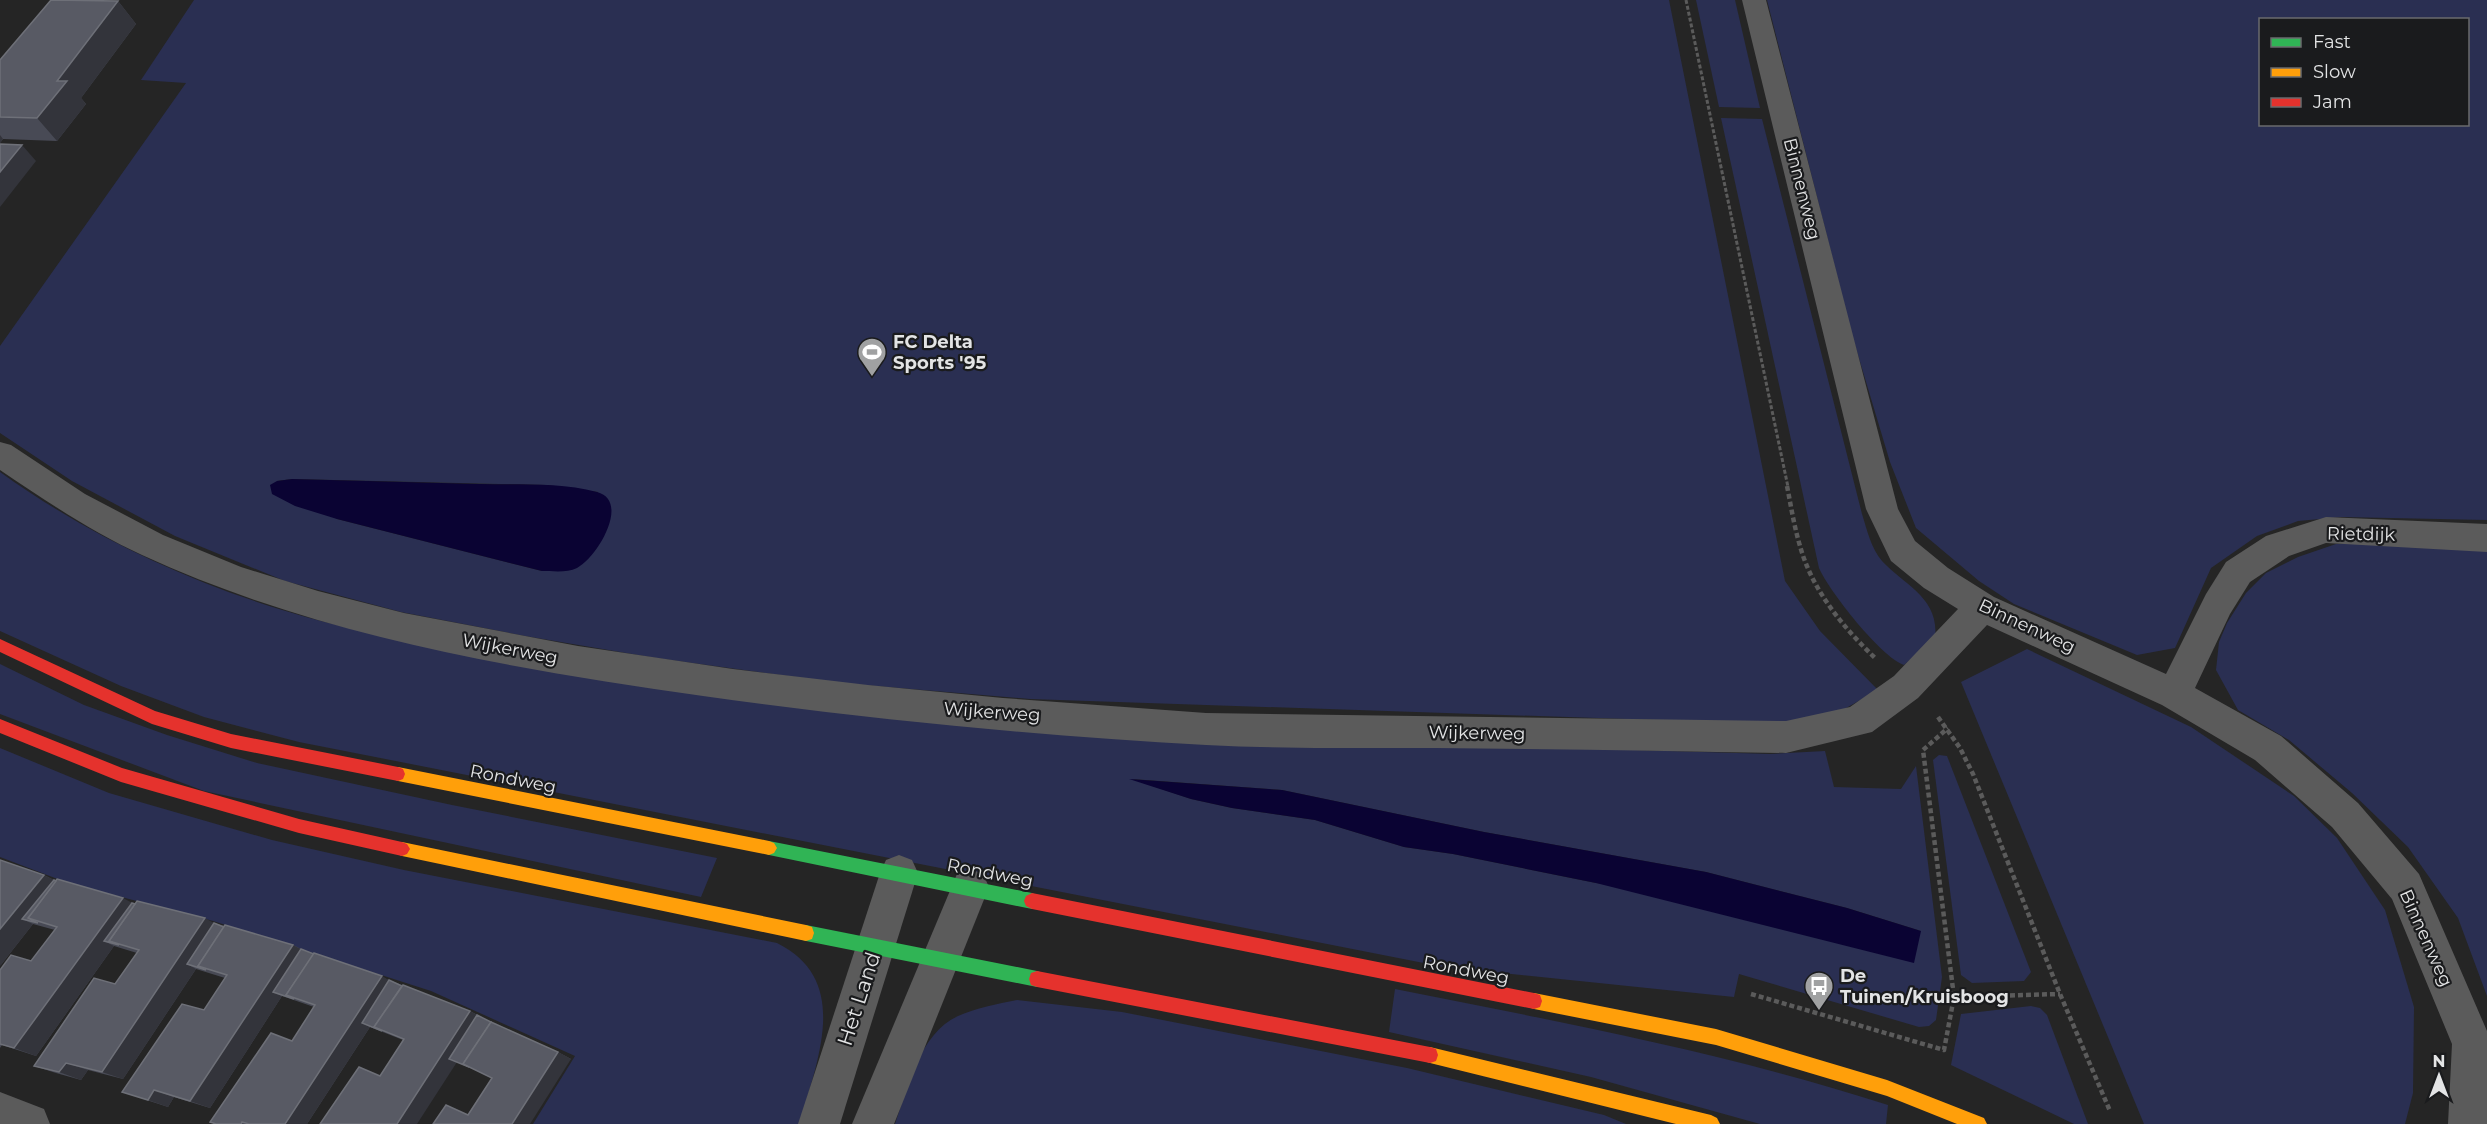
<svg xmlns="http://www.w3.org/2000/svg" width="2487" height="1124" font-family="Montserrat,sans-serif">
<rect width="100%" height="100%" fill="#252525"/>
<g fill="#2a2f52" fill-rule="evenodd">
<path d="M194,0H1669L1785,581L1820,631L1878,690L1832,716L1774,724L1030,699L840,683L656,658L525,636L401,612L285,581L175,536L72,481L0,433V346L186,83L141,80ZM292,479L546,485L598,492L559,571H542L337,519L277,481Z"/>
<polygon points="1696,0 1735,0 1760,108 1719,107"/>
<path d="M1767,0H2487V520L2342,517L2298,521L2257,536L2211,568L2175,648L2137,655L2014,604L1979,581L1916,528L1890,462L1852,335ZM2260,20H2468V124H2260Z"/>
<path d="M1721,118L1762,119L1862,514C1867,530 1871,548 1882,561C1904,585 1940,598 1935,638L1904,665C1881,657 1829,591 1819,568Z"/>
<path d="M0,472C96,541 207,591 321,621C356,630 392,637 427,645L1469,745L1770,754L1825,751L1834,787L1901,789L1916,766L1942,977L1936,1020L1929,1026L1919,1027L1739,974L1734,997L1444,967L299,742L204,717L121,686L0,631ZM1132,779L1282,790L1484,832L1706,872L1847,908L1921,931L1596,883L1453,854L1404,847L1315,820L1232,808L1191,799Z"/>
<polygon points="2375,543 2487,548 2487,996 2458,918 2408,847 2352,793 2289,740 2238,710 2216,670 2219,642 2227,623 2246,593 2266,573 2298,557 2336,544"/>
<polygon points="2027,649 2191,727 2294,796 2337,838 2385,910 2414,1007 2413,1093 2405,1124 2144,1124 1961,682"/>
<polygon points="0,664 84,705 167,735 257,763 452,805 717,858 701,897 204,791 0,714"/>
<path d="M0,748L109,793L272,840L404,870L777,943C853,981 816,1061 800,1124H533L575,1056L431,991L213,921L68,883L0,857Z"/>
<polygon points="1939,755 1947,756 2031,972 2024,981 1972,983 1961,975 1933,760"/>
<path d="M1395,989C1561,1022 1727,1053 1888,1105L1886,1124H1760L1591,1077L1389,1032Z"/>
<path d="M1017,1000L1122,1012L1407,1068L1604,1115L1626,1124H895C908,1088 919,1034 958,1016C976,1008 997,1004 1017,1000Z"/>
<polygon points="2031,1006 2040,1008 2047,1015 2088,1124 2074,1124 1951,1065 1961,1014"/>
</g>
<g fill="#0a0333">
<path d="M292,479C354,481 416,482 479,484C517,485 559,482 597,492C631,501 597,558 577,568C567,573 553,571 542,571L337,519L295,506L272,494L270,485L277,481Z"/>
<polygon points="1129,779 1282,790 1484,832 1706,872 1847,908 1921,931 1914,963 1596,883 1453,854 1404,847 1315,820 1232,808 1191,799"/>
</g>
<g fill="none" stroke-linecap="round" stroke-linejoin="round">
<polyline stroke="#5b5b5b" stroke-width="3" stroke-dasharray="4 2" stroke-linecap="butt" points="1686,0 1788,487"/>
<g stroke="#5b5b5b" stroke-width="4.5" stroke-dasharray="5 3" stroke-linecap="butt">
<path d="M1787,486C1791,506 1794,526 1800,546C1812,590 1843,627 1875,658"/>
<polyline points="1938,717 1960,748 1973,774 2060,994 2110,1111"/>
<polyline points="1751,994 1944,1050 1954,997 1923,750 1948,728"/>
<polyline points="1954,997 2060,994"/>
</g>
<g fill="#5b5b5b" fill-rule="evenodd">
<path d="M1742,0H1766L1898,509L1915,541L1948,568L1994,597L2166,674L2206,594L2226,562L2266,536L2326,517L2487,524V552L2326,543L2289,556L2250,582L2230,614L2195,688L2281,736L2358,803L2419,874L2487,1031V1124H2448L2452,1044L2392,899L2332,827L2255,760L2162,705L1987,625L1918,698L1872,732L1786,753C1669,751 1553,749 1436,748C1360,748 1283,749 1206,745C1038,736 869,719 703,696C512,669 318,636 142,555C92,532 46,501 0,470V442L11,445L85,494L163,535L241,567L318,591L404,613L578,646L733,669L868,685L1003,698L1206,713L1786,721L1850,707L1894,676L1958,609L1924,588L1891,561L1866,509Z"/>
<polygon points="899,855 912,860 918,873 840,1124 798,1124 880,873 886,860"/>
<polygon points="970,869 983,874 989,887 894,1124 852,1124 957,874"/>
<polygon points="0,1092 44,1109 50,1124 0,1124"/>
</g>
<g fill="#30b455" fill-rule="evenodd">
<polygon points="769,841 1032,893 1038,896 1040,901 1038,906 1032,909 769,855 764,853 761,848 764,843"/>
<polygon points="806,925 1037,971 1043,973 1045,979 1043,985 1037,987 806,941 800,939 798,933 800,927"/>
</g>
<g fill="#ff9f0a" fill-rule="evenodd">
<polygon points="398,767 769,841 774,843 777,848 774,853 769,855 398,781 393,779 391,774 393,769"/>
<polygon points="402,842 806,925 812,927 814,933 812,939 806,941 402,856 397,854 394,849 397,844"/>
<polygon points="1534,993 1716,1029 1887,1080 1984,1118 1987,1124 1957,1124 1887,1096 1716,1045 1534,1009 1528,1007 1526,1001 1528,995"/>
<polygon points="1430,1047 1711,1115 1717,1118 1720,1124 1676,1124 1430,1063 1424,1061 1422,1055 1424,1049"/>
</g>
<g fill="#e5322d" fill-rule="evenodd">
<polygon points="0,639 155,711 231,734 398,767 403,769 405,774 403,779 398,781 231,748 152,724 0,652"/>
<polygon points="0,719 122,768 299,819 402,842 407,844 410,849 407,854 402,856 299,833 121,782 0,733"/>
<polygon points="1032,893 1534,993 1540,995 1542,1001 1540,1007 1534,1009 1032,909 1026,906 1024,901 1026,896"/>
<polygon points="1037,971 1430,1047 1436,1049 1438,1055 1436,1061 1430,1063 1037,987 1031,985 1029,979 1031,973"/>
</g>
</g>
<g fill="#484a55">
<polygon points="118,1 136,24 81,98 86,104 57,141 3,139 0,143 0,60"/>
<polygon points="44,875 54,880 132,903 214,923 293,945 301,949 389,980 470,1011 491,1022 558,1052 571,1059 468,1114 492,1078 457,1062 380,1076 403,1040 370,1027 307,1124 216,1124 292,1041 314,1007 282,996 210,1108 174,1097 168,1107 122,1092 204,1010 225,978 196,969 123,1079 88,1070 81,1080 56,1073 34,1066 115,984 137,953 114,946 36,1056 2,1045 0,1048 0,970 31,961 55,930 33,924 0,966"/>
</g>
<g fill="#33343b">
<polygon points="118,1 136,24 81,98 86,104 57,141 37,118 57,81"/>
<polygon points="0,135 3,139 0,143"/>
<polygon points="22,145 36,161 0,207 0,172"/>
<polygon points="44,875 64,885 22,919 33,924 0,966 0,929"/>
<polygon points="123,898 142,908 104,941 114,946 36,1056 14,1048"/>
<polygon points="205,918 223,928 187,964 196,969 123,1079 102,1072"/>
<polygon points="293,945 310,954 273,992 282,996 210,1108 190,1101"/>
<polygon points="382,976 397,985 362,1023 370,1027 307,1124 285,1124"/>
<polygon points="470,1011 484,1019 449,1059 457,1062 417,1124 397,1124"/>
<polygon points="558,1052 571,1059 530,1124 512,1124"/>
<polygon points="66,1063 88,1070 81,1080 59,1072"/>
<polygon points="154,1090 174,1097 168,1107 148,1100"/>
</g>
<g fill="#585a64" stroke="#6e7078" stroke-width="1.5">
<polygon points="51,0 118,1 57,81 67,81 37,118 0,117 0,60"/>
<polygon points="0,144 22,145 0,172"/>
<polygon points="0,860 44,875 0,929"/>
<polygon points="57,879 123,898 14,1048 0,1044 0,970 11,955 31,961 57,927 28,918"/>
<polygon points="54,880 56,881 28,918 38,923 22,919"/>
<polygon points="137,901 205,918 102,1072 66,1063 59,1072 34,1066 94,978 115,984 139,950 109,941"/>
<polygon points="132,903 135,904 109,941 119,945 104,941"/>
<polygon points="214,923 224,927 198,966 206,970 187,964"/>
<polygon points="225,925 293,945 190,1101 154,1090 148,1100 122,1092 182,1004 204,1010 227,975 198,966"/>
<polygon points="301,949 314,954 286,995 294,999 273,992"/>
<polygon points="314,953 382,976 285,1124 249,1124 242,1122 241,1124 216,1124 210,1122 271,1033 292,1041 315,1005 286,995"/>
<polygon points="389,980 402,986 374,1027 382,1031 362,1023"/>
<polygon points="403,985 470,1011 397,1124 320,1124 359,1067 380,1076 404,1039 374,1027"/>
<polygon points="477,1015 491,1022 463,1064 469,1067 449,1059"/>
<polygon points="491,1022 558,1052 512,1124 433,1124 446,1105 468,1115 492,1078 463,1064"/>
</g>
<defs>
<g id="stadium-pin" transform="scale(1.5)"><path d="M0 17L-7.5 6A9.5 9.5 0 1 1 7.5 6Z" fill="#a0a1a2" stroke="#1a1b1d"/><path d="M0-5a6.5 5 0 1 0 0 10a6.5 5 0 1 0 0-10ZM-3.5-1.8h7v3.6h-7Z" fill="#fff"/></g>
<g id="bus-pin" transform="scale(1.5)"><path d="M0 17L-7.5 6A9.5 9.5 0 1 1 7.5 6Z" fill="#a0a1a2" stroke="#1a1b1d"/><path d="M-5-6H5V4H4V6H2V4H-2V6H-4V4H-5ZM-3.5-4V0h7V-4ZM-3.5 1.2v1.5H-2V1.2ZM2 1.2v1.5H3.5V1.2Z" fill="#fff"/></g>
</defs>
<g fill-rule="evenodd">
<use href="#stadium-pin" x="872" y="352"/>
<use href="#bus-pin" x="1819" y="986"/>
</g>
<g text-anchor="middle" stroke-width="4.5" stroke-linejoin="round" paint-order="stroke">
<g font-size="18" fill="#e3e4e5" stroke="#1a1b1d">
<text transform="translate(1802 189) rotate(76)" y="6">Binnenweg</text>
<text transform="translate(2361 534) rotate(1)" y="6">Rietdijk</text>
<text transform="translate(2027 626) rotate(25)" y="6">Binnenweg</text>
<text transform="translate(510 649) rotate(11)" y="6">Wijkerweg</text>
<text transform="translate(992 712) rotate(4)" y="6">Wijkerweg</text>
<text transform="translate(1477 733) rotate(1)" y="6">Wijkerweg</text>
<text transform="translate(513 779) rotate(11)" y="6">Rondweg</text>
<text transform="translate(990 873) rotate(11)" y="6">Rondweg</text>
<text transform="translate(2426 938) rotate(66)" y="6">Binnenweg</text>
<text transform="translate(1466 970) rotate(11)" y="6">Rondweg</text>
</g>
<g font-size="18" font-weight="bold" fill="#e3e4e5" stroke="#1a1b1d" text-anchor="start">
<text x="893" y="348">FC Delta<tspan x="893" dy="21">Sports '95</tspan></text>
<text x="1840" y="982">De<tspan x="1840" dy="21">Tuinen/Kruisboog</tspan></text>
</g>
<g font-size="21" fill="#e3e4e5" stroke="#1a1b1d">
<text transform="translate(859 999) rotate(-72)" y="7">Het Land</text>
</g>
</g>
<rect x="2259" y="18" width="210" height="108" fill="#1a1b1d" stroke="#6a6b6d" stroke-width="1.5"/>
<rect x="2271" y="38" width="30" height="9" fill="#30b455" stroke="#6a6b6d" stroke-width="1.5"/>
<text x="2313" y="48" font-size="18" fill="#e3e4e5">Fast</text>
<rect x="2271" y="68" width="30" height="9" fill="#ff9f0a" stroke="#6a6b6d" stroke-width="1.5"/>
<text x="2313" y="78" font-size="18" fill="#e3e4e5">Slow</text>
<rect x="2271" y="98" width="30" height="9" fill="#e5322d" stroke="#6a6b6d" stroke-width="1.5"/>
<text x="2313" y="108" font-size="18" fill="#e3e4e5">Jam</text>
<g transform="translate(2439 1076)" stroke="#1a1b1d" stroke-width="4.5" paint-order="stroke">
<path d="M0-4.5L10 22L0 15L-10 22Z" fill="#e3e4e5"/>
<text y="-9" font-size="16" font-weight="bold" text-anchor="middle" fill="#e3e4e5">N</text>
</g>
</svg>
